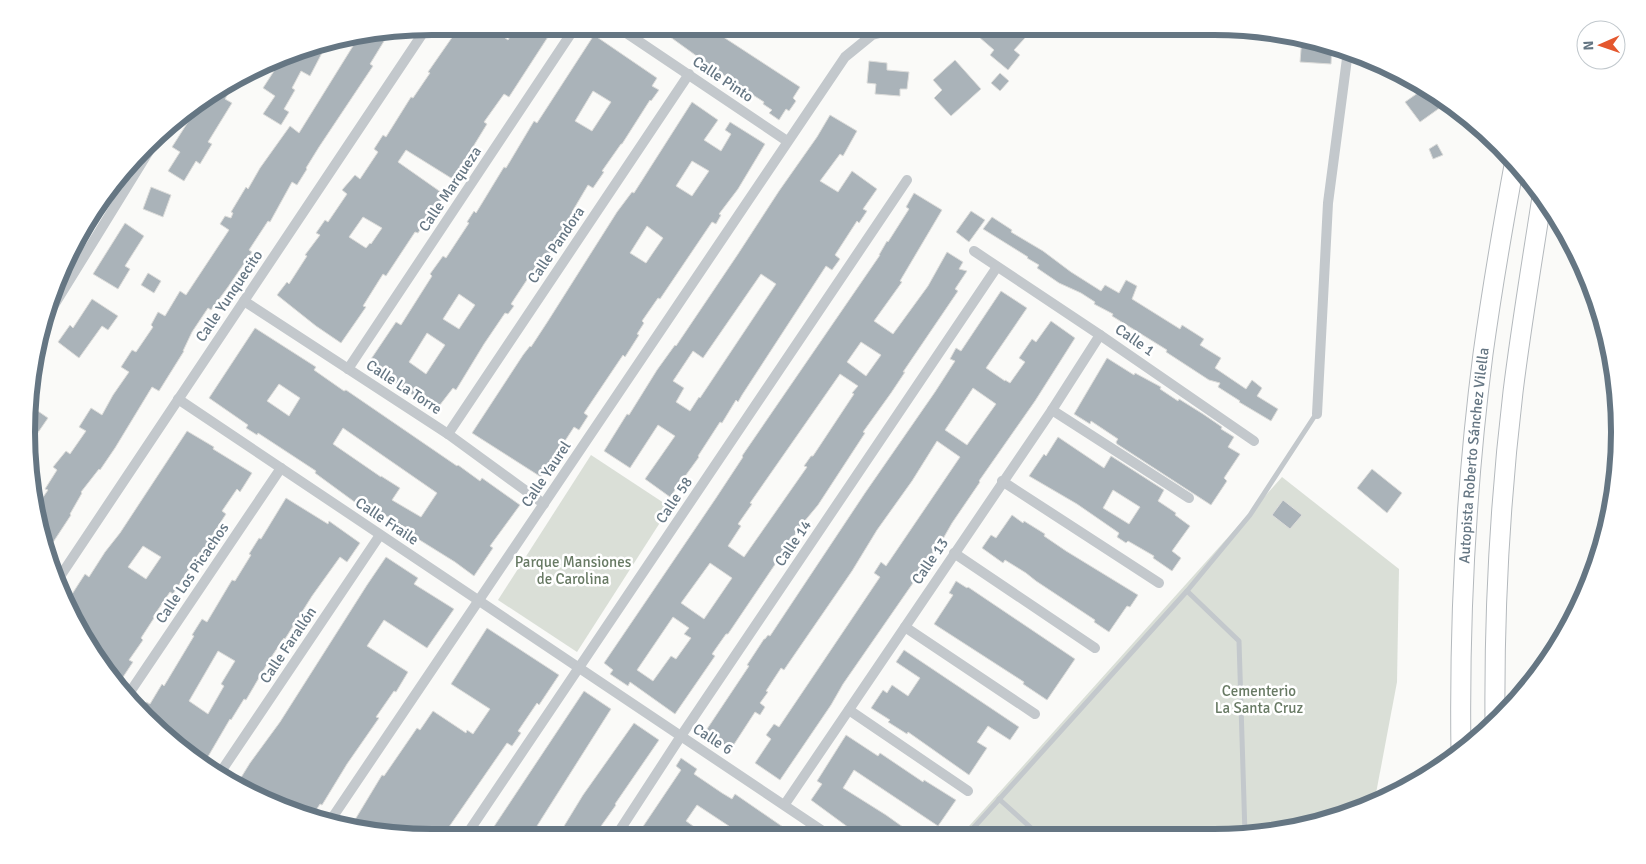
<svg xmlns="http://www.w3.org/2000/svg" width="1646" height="864" font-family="Signika,sans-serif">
<rect width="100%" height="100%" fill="#fafaf8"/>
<g fill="#dadfd7">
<polygon points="591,455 670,507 577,652 498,600"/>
<polygon points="1282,477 1399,569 1397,682 1374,804 1267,834 961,835"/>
</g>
<g fill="#aab3b9" stroke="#dcdcda" fill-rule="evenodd">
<path d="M460,26H489L508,40L516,26H555L509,97L504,94L484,122L487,124L460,168L466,172L459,183L406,150L398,162L445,195L433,212L432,211L418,233L415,232L386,276L383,274L363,306L366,307L341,343L316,326L277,295L287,282L289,284L307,256L305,255L320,235L316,233L325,220L328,222L347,194L342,190L355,175L360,179L378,152L374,149L383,135L386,137L411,97L413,98L430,73L428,72ZM363,217L382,228L371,244L370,243L366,248L349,237Z"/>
<polygon points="655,26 708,27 800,87 793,98 796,101 789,111 786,109 779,120 769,113 772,110 763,104 764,102 742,88 743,87 697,59 698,57"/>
<polygon points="988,27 1035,27 1014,50 1020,55 1008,70 990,55 994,50 979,37"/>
<polygon points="389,33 370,64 373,66 319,147 306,168 307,169 297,185 292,182 270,222 268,221 249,250 252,252 228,287 211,310 208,308 192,332 183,351 184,351 159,391 152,387 115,448 100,470 99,469 81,492 82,493 70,514 71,515 46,553 40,537 35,509 48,490 45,489 57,470 53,467 66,451 70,454 86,431 79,427 91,408 102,415 113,395 129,372 121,367 132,350 136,352 153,327 151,325 158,312 165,316 180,291 186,295 229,230 220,224 225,216 231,218 233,213 231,212 246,187 248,189 260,168 290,126 299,133 353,46 345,41"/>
<path d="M594,35L657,78L652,86L659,90L651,101L650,100L622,144H621L602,171L604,172L593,188L588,185L572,212L577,215L565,233L548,256L544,254L511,304L514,306L508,314L505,313L484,344L456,390L453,388L436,410L367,365L396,322L401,325L432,276L430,274L443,256L446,258L469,223L467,222L474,211L476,213L504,167L506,168L534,121L537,123ZM593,91L611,102L592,131L575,121ZM459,294L475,305L459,329L443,319ZM427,333L445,345L426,374L409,362Z"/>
<polygon points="1302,37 1319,40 1332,45 1331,64 1300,62"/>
<polygon points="314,46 323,51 310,76 301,71 292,88 295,90 284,109 289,112 281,125 263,114 275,96 263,88 274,71 266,67 301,48"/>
<polygon points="955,60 981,89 951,116 934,98 942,90 933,80"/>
<polygon points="869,61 887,63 887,70 909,72 907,89 900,89 900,96 875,94 876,84 867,83"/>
<polygon points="1000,73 1009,81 1000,91 991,83"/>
<polygon points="234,84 225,99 232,103 208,142 212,144 200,164 196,161 184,181 168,171 180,152 172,147 195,111 190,108"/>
<polygon points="1425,88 1448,102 1420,122 1405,102"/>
<path d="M692,102L718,120L704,140L721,151L731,134L725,130L730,122L765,144L738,189L719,214L721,215L716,224L712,222L660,299L658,298L642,321L644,323L637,334L639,335L625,357L623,355L584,413L588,416L579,430L574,427L563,444L565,445L558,456L556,454L541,477L472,433L523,355L530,346L531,347L548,321L617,212L632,192L634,193ZM692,161L709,171L692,196L676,186ZM647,226L663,238L646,263L630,253Z"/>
<path d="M830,115L857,131L843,156L840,154L820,181L838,192L852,171L877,189L863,209L867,211L859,223L857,221L835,255L840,259L832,270L826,266L742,395L738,402L736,400L722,423L720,422L698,456L699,457L670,497L645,479L675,436L658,425L630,468L604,451L627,414L629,415L657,370L675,345L676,346L738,254L779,191L817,137ZM761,274L776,284L700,398L699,397L690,411L676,402L684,388L673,381L693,351L703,358Z"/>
<polygon points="1437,144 1443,155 1433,159 1429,149"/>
<polygon points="151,187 171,195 163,217 143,209"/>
<path d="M914,193L942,210L900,281L902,282L874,321L893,334L928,286L947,252L963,262L959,269L967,271L955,289L958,291L903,372H905L891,393L863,432L865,433L818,505L803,523L728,634H726L712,654L715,656L675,714L630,682L628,686L610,674L613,670L604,663L716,498L743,457L742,456L880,255H879L887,241L888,242L909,209L906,207ZM861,342L881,355L866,376L847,362ZM840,374L858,386L852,393L854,394L813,456H811L804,466L807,467L744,557L728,546L741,526L738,524L752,504L750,503ZM710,563L732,578L704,619L681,603ZM673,617L689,628L684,634L691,638L676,659L671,656L653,681L637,670Z"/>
<polygon points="971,211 985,220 969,242 956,232"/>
<polygon points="992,217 1012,230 1011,232 1043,251 1071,272 1101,291 1105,285 1119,293 1126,280 1137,286 1132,299 1180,329 1182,325 1204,339 1200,345 1221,358 1215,368 1246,389 1252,380 1262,388 1257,396 1278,409 1271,421 1239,402 1240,401 1218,387 1220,383 1209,380 1166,352 1167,350 1112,316 1113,314 1094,304 1095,302 1081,293 1059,283 1037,268 1039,265 1027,258 1028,257 983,229"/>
<polygon points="125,223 144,236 125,266 130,269 118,289 93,274"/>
<polygon points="148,273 161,281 154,293 141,285"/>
<path d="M1001,291L1027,308L986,368L1005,381V380L1010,383L1025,362L1019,358L1032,339L1036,342L1051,321L1075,338L1035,401L979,481L980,482L952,523L940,544L843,684L831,705L780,780L755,763L771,739L766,735L774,724L779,727L880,577L874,573L881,562L886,566L960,457L937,441L912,481L877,530L852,571L788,664L784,670L781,668L766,691L768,692L760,703L765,707L760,715L755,712L731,749L705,732L749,666L747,665L764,639H765L768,635L770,636L865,493L935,392L955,361L950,359L956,348L961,351ZM973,388L996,404L967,445L945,430Z"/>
<polygon points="92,299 118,316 108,330 102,326 79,358 58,342 70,325 73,328"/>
<path d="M255,328L316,367L314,370L344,391L346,390L457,466L458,465L480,481L482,478L520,505L490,546L493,548L474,576L455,562L410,534L411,531L358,499L356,503L315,473L316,471L258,433L257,435L246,428L248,425L209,398ZM279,384L300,398L289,416L267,401ZM343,428L437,493L421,517L392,500L400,488L381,476V477L333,444Z"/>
<polygon points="1107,358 1134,375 1135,373 1161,387 1160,389 1178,401 1179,399 1203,414 1222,427 1221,429 1234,437 1228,447 1240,454 1224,478 1227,481 1211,505 1117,444 1116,442 1118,439 1091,421 1090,424 1074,414"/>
<polygon points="32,407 48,418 28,447 30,426"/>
<path d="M187,431L214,447L213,449L252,473L240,492L237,489L222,511L226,514L213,534L216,536L204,555L200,552L173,594L170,592L153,617L154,618L141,638L143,640L129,660L133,662L121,680L113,674L68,611L65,605L85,574L89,577L105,552L120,533ZM143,546L161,557L146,579L128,567Z"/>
<path d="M1058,437L1104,468L1111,456L1164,490L1158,501L1176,513L1175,515L1190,526L1172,551L1181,558L1172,571L1153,558L1154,556L1128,541L1126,543L1117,537L1119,533L1077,504L1029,476L1044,454L1046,456ZM1113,490L1140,507L1129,524L1103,508Z"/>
<polygon points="1372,469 1402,493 1387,513 1357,488"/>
<path d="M286,498L328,524L329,521L360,543L347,562L340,557L312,596L285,639L284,638L270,659L246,700L244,699L231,720L230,719L206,760L145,719L140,712L146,702L150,704L162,684L164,686L194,636L192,635L202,619L207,622L232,580L235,581L251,555L249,554L259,538L261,539ZM218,651L235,661L221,684L224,686L208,714L189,701Z"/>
<polygon points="1283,500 1302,515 1290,529 1272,515"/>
<polygon points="1012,515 1023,523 1024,521 1045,534 1044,536 1066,551 1138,595 1130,607 1127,606 1109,632 1094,622 1095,620 1036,581 1026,573 1005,560 1003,563 982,548 991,535 996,538"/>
<polygon points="386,557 418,578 414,584 454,609 427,648 384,620 367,646 408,672 396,692 394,691 376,717 379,718 347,764 322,805 320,804 311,818 252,796 237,784 250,763 280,722 367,585"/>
<polygon points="956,581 967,588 968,587 1075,659 1047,700 1023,684 1024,682 934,624 953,595 949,593"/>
<polygon points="487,628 559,675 539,705 537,703 518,731 521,733 512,746 507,743 442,837 406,837 350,828 382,775 384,776 417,728 420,730 433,711 466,733 467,730 473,734 490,709 451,684"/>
<polygon points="904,650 1019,727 1010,740 988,726 977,742 987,748 969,775 908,732 907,734 888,722 890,720 871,708 883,690 887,693 892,685 908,696 920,678 896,662"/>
<polygon points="584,691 611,709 530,837 505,837 493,828"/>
<polygon points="634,723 659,740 615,804 616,805 594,836 558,836 583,795"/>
<polygon points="846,735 878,756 880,753 923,782 924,780 956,800 938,826 854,770 843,788 886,815 914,835 860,836 811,800 822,784 817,781"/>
<polygon points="681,758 697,769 694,774 722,793 732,799 735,794 796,836 744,836 697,805 686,821 707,836 663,836 656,831 653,835 642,828 681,770 676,766"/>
</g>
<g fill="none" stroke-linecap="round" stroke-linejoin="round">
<g stroke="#b4b9bd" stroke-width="21">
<g id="motorway">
<path d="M1495,722C1494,612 1500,501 1513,392C1521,327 1532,262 1542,197"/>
<path id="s1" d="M1461,754C1459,621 1466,486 1483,354C1492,289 1503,225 1515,160"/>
</g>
</g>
<g stroke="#c3c8cc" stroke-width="5">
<polyline points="1187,591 1239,641 1245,834"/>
<polyline points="999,799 1039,835"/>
<polyline points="967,835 1187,591 1250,515 1316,414"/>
</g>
<g stroke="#c3c8cc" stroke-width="10">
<polyline points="616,26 787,141"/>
<polyline points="974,251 1100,335 1254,441"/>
<polyline points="244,301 448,434 544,504"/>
<polyline points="40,328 154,143"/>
<polyline points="348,369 576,26"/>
<polyline points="178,399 830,836"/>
<polyline points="1052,410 1189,498"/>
<polyline points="1317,414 1328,203 1348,51"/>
<polyline points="448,434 689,74"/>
<polyline points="1002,481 1159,583"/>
<polyline points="954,553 1095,648"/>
<polyline points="57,581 427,27"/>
<polyline points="905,627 1035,714"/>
<polyline points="128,695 281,468"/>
<polyline points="849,710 968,791"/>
<polyline points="220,773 380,535"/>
<polyline points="785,804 1052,410 1100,335"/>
<polyline points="328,824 845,57 872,35 904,27"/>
<polyline points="616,836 681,736 997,267"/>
<polyline points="465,837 907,180"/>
</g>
<use href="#motorway" stroke="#fff" stroke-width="19"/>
</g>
<g text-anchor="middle" stroke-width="5" stroke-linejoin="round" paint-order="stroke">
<g font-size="15" fill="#657683" stroke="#fff">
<text transform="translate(723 79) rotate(34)" y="5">Calle Pinto</text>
<text transform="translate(450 189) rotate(-56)" y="5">Calle Marqueza</text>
<text transform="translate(556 245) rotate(-56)" y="5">Calle Pandora</text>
<text transform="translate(229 296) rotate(-56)" y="5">Calle Yunquecito</text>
<text transform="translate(1135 340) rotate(35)" y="5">Calle 1</text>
<text transform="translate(404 387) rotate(33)" y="5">Calle La Torre</text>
<text dy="5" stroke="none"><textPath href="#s1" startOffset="299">Autopista Roberto Sánchez Vilella</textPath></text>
<text transform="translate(546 474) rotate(-56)" y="5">Calle Yaurel</text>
<text transform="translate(674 500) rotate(-56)" y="5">Calle 58</text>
<text transform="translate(387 521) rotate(34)" y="5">Calle Fraile</text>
<text transform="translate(793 543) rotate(-56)" y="5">Calle 14</text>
<text transform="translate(930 561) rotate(-56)" y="5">Calle 13</text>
<text transform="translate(192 573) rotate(-56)" y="5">Calle Los Picachos</text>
<text transform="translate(288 645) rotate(-56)" y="5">Calle Farallón</text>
<text transform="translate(713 739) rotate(33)" y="5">Calle 6</text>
</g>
<g font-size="15" fill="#687a64" stroke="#fff">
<text x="573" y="567">Parque Mansiones<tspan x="573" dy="17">de Carolina</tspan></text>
<text x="1259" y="696">Cementerio<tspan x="1259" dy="17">La Santa Cruz</tspan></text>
</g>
</g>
<path d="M0 0H1646V864H0ZM432 35H1214A397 397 0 0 1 1611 432V432A397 397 0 0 1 1214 829H432A397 397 0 0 1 35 432V432A397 397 0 0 1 432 35Z" fill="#fff" fill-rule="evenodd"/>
<path fill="none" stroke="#657683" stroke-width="6" d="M432 35H1214A397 397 0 0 1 1611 432V432A397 397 0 0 1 1214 829H432A397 397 0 0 1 35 432V432A397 397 0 0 1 432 35Z"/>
<g transform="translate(1601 45) rotate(268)"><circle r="24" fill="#ffffff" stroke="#c1c8cd"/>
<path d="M0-4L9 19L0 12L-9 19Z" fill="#e4572e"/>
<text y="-8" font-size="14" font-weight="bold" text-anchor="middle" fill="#657683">N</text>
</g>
</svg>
